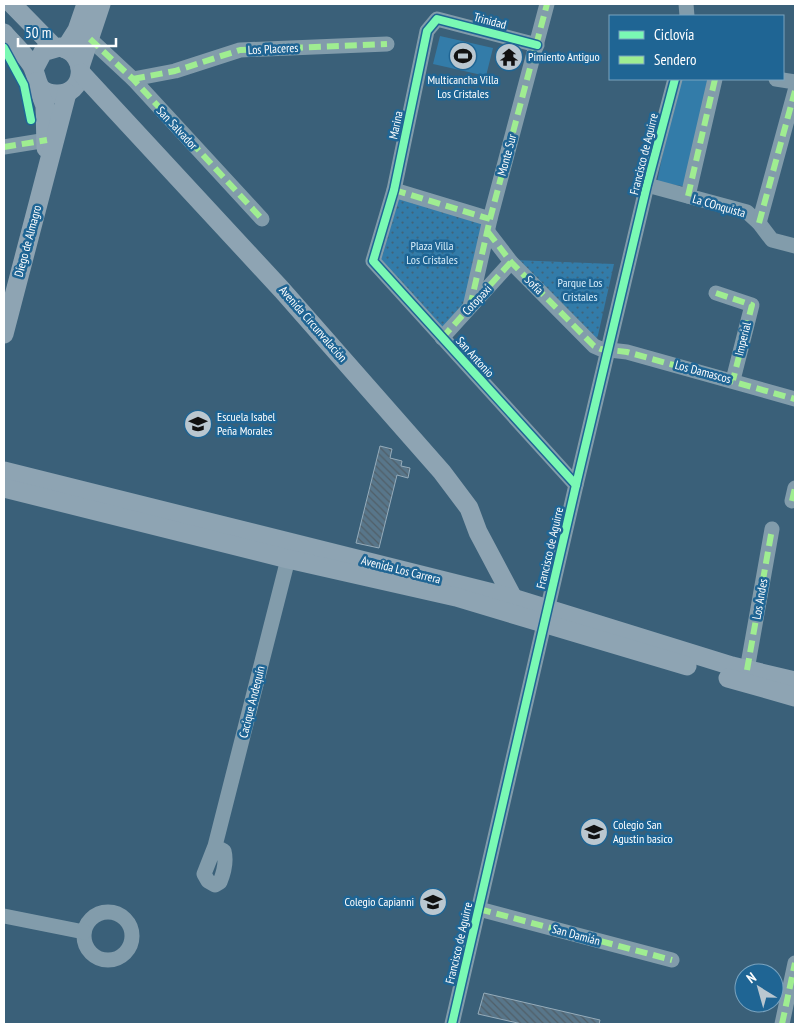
<svg xmlns="http://www.w3.org/2000/svg" width="799" height="1028" font-family="'PT Sans Narrow',sans-serif">
<defs>
<pattern id="park-dots" width="8" height="8" patternUnits="userSpaceOnUse" patternTransform="scale(1.25)"><rect width="8" height="8" fill="#337ca9"/><path d="M2 2h.1M6 6h.1" fill="none" stroke="#40647a" stroke-width="1.8" stroke-linecap="round"/></pattern>
<pattern id="building-back-hatch" width="6" height="6" patternUnits="userSpaceOnUse" patternTransform="scale(1.25)"><rect width="6" height="6" fill="#58768a"/><path d="M-1 5l2 2M0 0l6 6M5-1l2 2" fill="none" stroke="#515f68"/></pattern>
</defs>
<rect width="100%" height="100%" fill="#3a6079"/>
<g fill="#337ca9">
<polygon points="440,36 493,48 486,76 433,64"/>
<polygon points="678,79 712,79 688,187 657,182"/>
</g>
<g fill="url(#park-dots)">
<polygon points="396,197 483,221 468,306 441,332 379,259"/>
<polygon points="513,260 614,264 596,344"/>
</g>
<g fill="url(#building-back-hatch)" stroke="#96acba">
<polygon points="380,446 392,449 390,458 402,461 401,466 410,468 408,478 397,475 379,548 356,543"/>
<polygon points="484,993 600,1020 599,1024 522,1024 478,1014"/>
</g>
<g fill="none" stroke-linecap="round" stroke-linejoin="round">
<g stroke="#829cab" stroke-width="15">
<polyline points="686,4 687,16"/>
<polyline points="90,39 133,79 262,219"/>
<polyline points="537,45 437,19 427,31 394,190 373,261 576,485"/>
<polyline points="133,79 175,71 240,50 387,44"/>
<polyline points="776,79 795,82"/>
<polyline points="4,147 47,140"/>
<polyline points="647,185 747,212 759,223 772,240 795,246"/>
<polyline points="394,190 490,219"/>
<polyline points="688,196 715,79"/>
<polyline points="759,223 795,91"/>
<polyline points="488,232 511,262 594,346 601,349 627,352 795,399"/>
<polyline points="716,293 752,305 733,380"/>
<polyline points="470,307 490,219 547,4"/>
<polyline points="442,338 511,262"/>
<polyline points="792,501 795,488"/>
<polyline points="747,670 772,529"/>
<path d="M215,846L224,851C227,862 224,872 220,882L215,885L208,881L204,874L215,846L288,559"/>
<polyline points="479,909 672,960"/>
<circle cx="108" cy="936" r="24"/>
<polyline points="4,916 84,932"/>
<polyline points="452,1024 576,485 647,185 675,79"/>
<polyline points="782,1024 795,963"/>
</g>
<g stroke="#8ea4b3" stroke-width="19">
<polyline points="12,4 54,47"/>
<path d="M4,33C11,42 29,58 33,68C39,81 36,93 56,94C85,96 90,54 60,47L43,52L34,69"/>
<polyline points="65,49 77,30 86,4"/>
<polyline points="80,67 101,4"/>
<polyline points="81,73 282,290 442,472 469,508 478,532 513,598"/>
<polyline points="36,82 45,106 46,148"/>
<polyline points="4,334 67,93"/>
<polyline points="4,471 513,598 732,666 795,681"/>
<polyline points="4,488 288,559 456,597 687,666"/>
<polyline points="728,678 795,697"/>
</g>
<g stroke="#9fed91" stroke-width="6" stroke-dasharray="12 6" stroke-linecap="butt">
<polyline points="90,39 133,79 262,219"/>
<polyline points="133,79 175,71 240,50 387,44"/>
<polyline points="4,147 47,140"/>
<polyline points="394,190 490,219"/>
<polyline points="688,196 715,79"/>
<polyline points="759,223 795,91"/>
<polyline points="488,232 511,262 594,346 601,349 627,352 795,399"/>
<polyline points="716,293 752,305 733,380"/>
<polyline points="470,307 490,219 547,4"/>
<polyline points="442,338 511,262"/>
<polyline points="792,501 795,488"/>
<polyline points="747,670 772,529"/>
<polyline points="479,909 672,960"/>
<polyline points="782,1024 795,963"/>
</g>
<g stroke="#1f6594" stroke-width="11">
<g id="cycleway">
<polyline points="537,45 437,19 427,31 394,190 373,261 576,485"/>
<polyline points="4,48 24,85 31,120"/>
<polyline points="452,1024 576,485 647,185 675,79"/>
</g>
</g>
<use href="#cycleway" stroke="#7af9b4" stroke-width="8"/>
</g>
<defs>
<g id="stadium-disc" transform="scale(1.4375)"><circle r="9.5" fill="#bac7d0" stroke="#1f6594"/><path d="M0-5a6.5 5 0 1 0 0 10a6.5 5 0 1 0 0-10ZM-3.5-1.8h7v3.6h-7Z" fill="#111"/></g>
<g id="temple-disc" transform="scale(1.4375)"><circle r="9.5" fill="#bac7d0" stroke="#1f6594"/><path d="M0-6L5-2H3V0L6.5 2.5H4V6H1.5V3h-3V6H-4V2.5H-6.5L-3 0V-2H-5Z" fill="#111"/></g>
<g id="school-disc" transform="scale(1.4375)"><circle r="9.5" fill="#bac7d0" stroke="#1f6594"/><path d="M0-5L7-2L0 1L-7-2ZM-4 1L0 2.5L4 1V4Q0 6-4 4Z" fill="#111"/></g>
</defs>
<g fill-rule="evenodd">
<use href="#stadium-disc" x="463" y="56"/>
<use href="#temple-disc" x="509" y="57"/>
<use href="#school-disc" x="198" y="424"/>
<use href="#school-disc" x="594" y="832"/>
<use href="#school-disc" x="433" y="902"/>
</g>
<g text-anchor="middle" stroke-width="5" stroke-linejoin="round" paint-order="stroke">
<g font-size="12" fill="#fff" stroke="#1f6594">
<text transform="translate(490 21) rotate(15)" y="4">Trinidad</text>
<text transform="translate(273 49) rotate(-3)" y="4">Los Placeres</text>
<text transform="translate(396 125) rotate(-78)" y="4">Marina</text>
<text transform="translate(177 128) rotate(47)" y="4">San Salvador</text>
<text transform="translate(644 154) rotate(-76)" y="4">Francisco de Aguirre</text>
<text transform="translate(507 155) rotate(-75)" y="4">Monte Sur</text>
<text transform="translate(719 206) rotate(16)" y="4">La COnquista</text>
<text transform="translate(28 241) rotate(-75)" y="4">Diego de Almagro</text>
<text transform="translate(534 285) rotate(45)" y="4">Sofía</text>
<text transform="translate(477 300) rotate(-47)" y="4">Cotopaxi</text>
<text transform="translate(313 324) rotate(49)" y="4">Avenida Circunvalación</text>
<text transform="translate(743 339) rotate(-76)" y="4">Imperial</text>
<text transform="translate(475 357) rotate(48)" y="4">San Antonio</text>
<text transform="translate(703 372) rotate(15)" y="4">Los Damascos</text>
<text transform="translate(550 548) rotate(-77)" y="4">Francisco de Aguirre</text>
<text transform="translate(401 570) rotate(14)" y="4">Avenida Los Carrera</text>
<text transform="translate(760 599) rotate(-80)" y="4">Los Andes</text>
<text transform="translate(252 702) rotate(-76)" y="4">Cacique Andequín</text>
<text transform="translate(576 935) rotate(15)" y="4">San Damián</text>
<text transform="translate(459 943) rotate(-77)" y="4">Francisco de Aguirre</text>
</g>
<g font-size="12" fill="#fff" stroke="#1f6594" text-anchor="start">
<text x="528" y="61">Pimiento Antiguo</text>
<text x="463" y="84" text-anchor="middle">Multicancha Villa<tspan x="463" dy="14">Los Cristales</tspan></text>
<text x="217" y="421">Escuela Isabel<tspan x="217" dy="14">Peña Morales</tspan></text>
<text x="613" y="829">Colegio San<tspan x="613" dy="14">Agustin basico</tspan></text>
<text x="414" y="906" text-anchor="end">Colegio Capianni</text>
</g>
<g font-size="12" fill="#d7edfa" stroke="#1f6594">
<text x="432" y="250">Plaza Villa<tspan x="432" dy="14">Los Cristales</tspan></text>
<text x="580" y="287">Parque Los<tspan x="580" dy="14">Cristales</tspan></text>
</g>
</g>
<rect width="799" height="1028" fill="none" stroke="#ffffff" stroke-width="10"/>
<rect x="609" y="15" width="175" height="65" fill="#1f6594" stroke="#79a3bf"/>
<rect x="619" y="31" width="25" height="8" fill="#7af9b4" stroke="#79a3bf"/>
<text x="654" y="40" font-size="15" fill="#ffffff">Ciclovía</text>
<rect x="619" y="56" width="25" height="8" fill="#9fed91" stroke="#79a3bf"/>
<text x="654" y="65" font-size="15" fill="#ffffff">Sendero</text>
<g transform="translate(759 988) rotate(323)"><circle r="24" fill="#1f6594" stroke="#79a3bf"/>
<path d="M0-4L9 19L0 12L-9 19Z" fill="#bac7d0"/>
<text y="-8" font-size="14" font-weight="bold" text-anchor="middle" fill="#ffffff">N</text>
</g>
<path d="M18 38v8h98v-8" fill="none" stroke="#ffffff" stroke-width="2.5"/>
<text x="25" y="38" font-size="15" fill="#ffffff" stroke="#1f6594" stroke-width="4" paint-order="stroke">50 m</text>
</svg>
